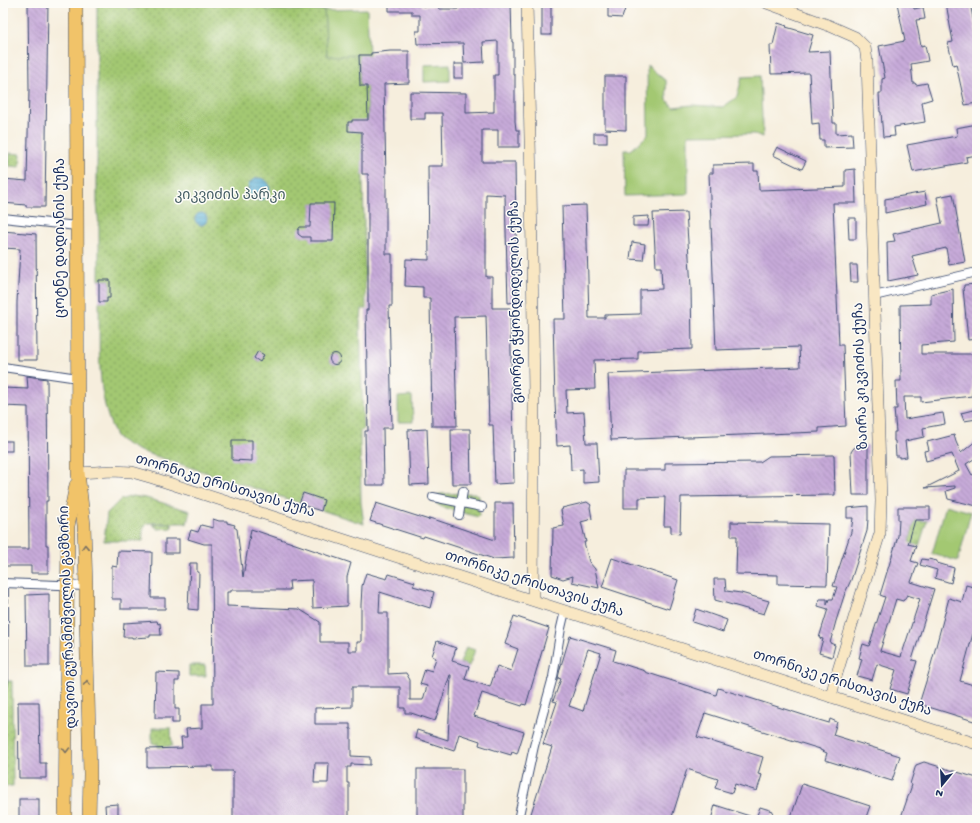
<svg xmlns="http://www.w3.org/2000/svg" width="980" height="823" font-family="'Gochi Hand','Noto Sans Georgian',sans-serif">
<defs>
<pattern id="cemetery-stones" width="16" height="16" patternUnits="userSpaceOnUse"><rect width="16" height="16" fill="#a3c872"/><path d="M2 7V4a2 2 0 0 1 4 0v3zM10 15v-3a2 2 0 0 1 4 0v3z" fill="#84a361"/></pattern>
<pattern id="park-dots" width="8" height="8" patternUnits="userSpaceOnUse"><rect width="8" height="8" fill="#a3c872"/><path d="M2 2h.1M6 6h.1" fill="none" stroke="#84a361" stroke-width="1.8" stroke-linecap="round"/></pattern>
<pattern id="water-rules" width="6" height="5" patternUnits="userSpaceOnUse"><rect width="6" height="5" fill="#58aed5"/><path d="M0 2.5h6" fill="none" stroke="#488eb0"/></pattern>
<pattern id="building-back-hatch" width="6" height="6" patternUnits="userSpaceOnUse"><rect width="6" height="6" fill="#c7aad9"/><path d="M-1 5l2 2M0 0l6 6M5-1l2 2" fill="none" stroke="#a18bb3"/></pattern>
</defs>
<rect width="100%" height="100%" fill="#fdfcf7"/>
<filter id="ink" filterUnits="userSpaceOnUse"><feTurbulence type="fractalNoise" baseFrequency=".025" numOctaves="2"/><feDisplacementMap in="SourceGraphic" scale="8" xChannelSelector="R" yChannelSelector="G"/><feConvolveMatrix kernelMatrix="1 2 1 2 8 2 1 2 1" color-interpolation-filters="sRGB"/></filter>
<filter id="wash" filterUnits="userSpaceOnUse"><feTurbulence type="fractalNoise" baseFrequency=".012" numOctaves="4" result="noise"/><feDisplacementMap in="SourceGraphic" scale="16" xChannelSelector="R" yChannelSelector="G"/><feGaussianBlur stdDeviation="0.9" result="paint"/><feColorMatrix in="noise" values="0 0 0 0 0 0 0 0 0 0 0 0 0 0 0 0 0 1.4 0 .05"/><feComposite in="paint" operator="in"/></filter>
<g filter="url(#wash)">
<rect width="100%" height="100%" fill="#f6eedd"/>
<!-- grass -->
<g fill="#a3c872" stroke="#5f7c68">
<polygon points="367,9 369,55 327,57 324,10"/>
<polygon points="450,64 450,81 424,82 424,65"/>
<polygon points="647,65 666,81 667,100 673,107 692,105 723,107 737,97 742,77 760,76 763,137 754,134 688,135 688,194 625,196 624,150 631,150 648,135"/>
<polygon points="412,396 413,422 398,422 398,397"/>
<polygon points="946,505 971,512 958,561 932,554"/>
<polygon points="466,647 475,650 469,666 460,663"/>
</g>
<!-- cemetery -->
<polygon fill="url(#cemetery-stones)" stroke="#5f7c68" points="152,524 172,524 172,528 158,529"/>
<!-- park -->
<g fill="url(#park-dots)" stroke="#5f7c68">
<path d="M97 3H118L131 9 147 5 150 3H267V10H324L327 56 359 55 360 85 367 86 368 133H362L366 309H362L361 319 360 320 363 430 360 431 361 502 364 524 137 450C131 446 119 441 116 436 114 433 113 428 111 425 96 387 100 342 99 302L107 298 110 297V280H99V228L97 203Z"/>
<polygon points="10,153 21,154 20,167 9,166"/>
<polygon points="476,493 479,496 479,516 478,517 442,507 437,504 436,499 437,495 440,494"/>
<polygon points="132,496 146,498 190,511 187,524 184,523 148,523 143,528 143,541 104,541 107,513 120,500"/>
<polygon points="915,521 927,521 919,546 909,542"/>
<polygon points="189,665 205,665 206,676 189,676"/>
<polygon points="4,681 12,681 13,786 3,786 3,682"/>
<polygon points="152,728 171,728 172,746 158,747 158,744 152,744"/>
</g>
<!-- water -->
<g fill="url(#water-rules)" stroke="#3a6e9a">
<circle cx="259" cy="189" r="11"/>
<circle cx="201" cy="219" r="6"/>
</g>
<g id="blocks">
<!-- building -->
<g fill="url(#building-back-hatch)" fill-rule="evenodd">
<polygon points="28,3 48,3 45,207 26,207 26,205 3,203 3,179 27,181 29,89"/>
<polygon points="389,3 422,3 422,6 438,6 439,9 458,9 458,3 511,3 512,42 513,42 513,75 515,75 515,121 516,130 519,130 519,147 498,147 498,130 482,130 482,162 515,162 517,302 508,303 505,195 486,194 486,277 492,277 492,308 510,308 514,483 495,484 493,425 489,425 486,316 454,317 457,426 432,426 430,298 423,298 423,287 405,286 406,259 429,260 428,166 443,166 442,113 425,113 425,119 410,119 410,92 466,93 466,113 494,112 494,75 498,75 498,41 483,42 484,62 464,63 463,43 417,44 416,31 420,31 420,15 412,15 412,11 389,11"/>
<rect x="542" y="3" width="9" height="32"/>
<polygon points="608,3 627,3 622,18 608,17"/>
<polygon points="897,3 913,3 914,9 923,7 925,19 916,20 921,46 925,45 928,61 911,64 913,83 915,83 916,85 927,83 932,99 922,102 925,122 894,127 895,136 883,137 881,112 880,112 879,93 882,93 882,79 885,78 879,46 905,41"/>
<polygon points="946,3 970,3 977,38 977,103 965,105 956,64 953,65 948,43 953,42"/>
<polygon points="778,23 787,26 786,27 813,35 808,52 830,51 833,123 836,123 836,134 852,133 853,147 824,148 824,140 820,140 819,123 812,124 809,73 771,74 770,45 773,45"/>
<polygon points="390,51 409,51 409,83 384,84 386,179 386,254 392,254 392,306 389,306 392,428 383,428 384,485 366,485 365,431 368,431 366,310 368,310 368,174 362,174 362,132 348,131 348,122 352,122 352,120 368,120 367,86 360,86 359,55 371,55 371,53"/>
<rect x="454" y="64" width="9" height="14"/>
<polygon points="605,76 626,76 626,130 605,129"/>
<polygon points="977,124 977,155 966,157 967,162 913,172 907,145 957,136 956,128"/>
<rect x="594" y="133" width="13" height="10"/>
<polygon points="777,147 806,161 802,169 773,155"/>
<polygon points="754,164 754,171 758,171 759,190 845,187 845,170 855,169 856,203 833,203 839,345 843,345 846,426 819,428 819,432 611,440 608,374 800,367 799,347 716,350 709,173 713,173 713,165"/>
<polygon points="925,192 927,204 885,213 885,199"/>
<polygon points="953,194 965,262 949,265 946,248 912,256 918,275 888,281 887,242 895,241 893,234 942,223 937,197"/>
<polygon points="311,203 334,203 333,241 310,241 310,237 302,237 298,234 298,230 300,227 310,227"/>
<polygon points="586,205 589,318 605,318 605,315 640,314 640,290 662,289 661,267 656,267 653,213 686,212 691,287 692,349 638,351 638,359 594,360 595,389 566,390 567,413 584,412 586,443 597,443 599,482 583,483 583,469 571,470 570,445 557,446 555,402 553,319 565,319 562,206"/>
<polygon points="649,216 648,226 633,226 633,217"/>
<polygon points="848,218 856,218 856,239 849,239"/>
<polygon points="3,231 36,234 37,360 17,360 17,302 20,249 3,248"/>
<polygon points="632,242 645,244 643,260 630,259"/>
<polygon points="850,265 857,265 858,282 851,282"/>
<polygon points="99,280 110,280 110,298 107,298 107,302 99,302"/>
<polygon points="977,284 977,339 968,340 963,288 964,287 964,285"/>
<polygon points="953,289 954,342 921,345 921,354 977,354 977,380 973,380 972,396 921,402 921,397 904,397 905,419 943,413 945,424 923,428 924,437 905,441 907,457 899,458 899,456 896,456 895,441 894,441 894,432 896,432 894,409 897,409 896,381 901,381 900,305 931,304 931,294"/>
<polygon points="258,351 264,355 260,362 254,358"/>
<circle cx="335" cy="359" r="5.5"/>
<polygon points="27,376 47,379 48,501 46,501 46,545 48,545 48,573 31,573 31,566 3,566 3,549 29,549 28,407 3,406 3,388 28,389"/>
<polygon points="977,409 977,419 964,421 961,413"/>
<polygon points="427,429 429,484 410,485 408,430"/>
<polygon points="451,429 470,429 471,484 452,484"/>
<polygon points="954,435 956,442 961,453 977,440 977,457 966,464 972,475 977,473 977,506 948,499 946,491 955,488 955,486 925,488 959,471 952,454 926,461 924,451 929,450 927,442"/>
<polygon points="232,440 252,440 252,461 232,460"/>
<rect x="3" y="441" width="9" height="10"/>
<polygon points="868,445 868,495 853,495 851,452 853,449 856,446"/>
<polygon points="834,455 835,495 681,497 680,534 671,533 671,526 664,526 665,497 639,498 639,508 624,508 624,470 665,470 665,463 760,462 769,456"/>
<polygon points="303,493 324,500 321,511 299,504"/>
<polygon points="587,502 591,505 590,507 592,519 581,522 586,542 584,542 589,562 595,569 599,588 572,582 573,576 563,579 552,575 553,528 564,526 561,510 563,509 562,508"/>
<polygon points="376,503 429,520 429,518 439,521 495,540 495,503 513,503 514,558 494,559 424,536 423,538 370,521"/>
<polygon points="868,506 868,519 867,531 851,580 845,593 836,621 830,643 835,645 832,657 819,653 823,639 819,638 828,609 818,606 819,599 827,599 827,605 829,599 833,599 837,587 833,586 851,532 853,518 847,518 847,508"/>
<path d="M898 507H930V520H915L908 544 916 546 911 561 918 563 911 582 934 589 912 660 917 661 907 694 890 689 896 670 877 664 872 680 857 676 862 659 859 658 863 644 869 646 885 597 880 595 898 536 899 520H898ZM907 595 920 599 901 657 880 651 896 599 903 601Z"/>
<path d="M213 519 219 521H227V523L235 525 234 527 237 529 243 577 251 529 351 563 347 577V606L313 608 312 580 289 581 290 590H231V592H227V606L299 609 320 622V642H348V651H357V642H361V605L362 586 366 573 387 579 389 574 415 582 413 586 434 592 430 608 380 592 379 613H388V674L406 673 410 680V700H423L427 686 420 684 425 669 432 671 436 658 432 656 437 641 456 648 452 661 469 666 465 679 490 687 497 666 511 671 518 649 505 644 514 616 549 628 526 705 523 704 522 706 482 693 474 716 524 732 517 754 512 752 511 755 501 752 479 745 480 741 459 734 454 751 415 738 417 730 448 740 451 675H450L435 721 411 713H405V708H400V687H352V707L315 708V724H350V729H351V756L370 757V765L351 764V767H347V783H349V820H233V771H213V766L147 767V749L182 748 181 737H187L186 729 202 728V704H213L212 544H204L188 539 191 530 198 532 201 525 213 528ZM315 763H329L328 783H314Z"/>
<polygon points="731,522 829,524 827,585 778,584 778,575 736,574 737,536 731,536"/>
<rect x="165" y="539" width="14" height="14"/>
<polygon points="118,551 152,552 151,598 165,598 165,609 121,609 121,599 112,599 112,566 117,567"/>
<polygon points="612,558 678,580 669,609 602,587"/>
<polygon points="922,559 928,560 928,559 937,561 937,563 954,568 951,583 935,578 937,570 920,565"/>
<polygon points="190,563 197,563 197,572 199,572 198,610 188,609"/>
<polygon points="714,579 725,579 726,591 741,593 769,601 764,614 715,600"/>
<polygon points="966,585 977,588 977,619 960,681 977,686 977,722 919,704 929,672 949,598 962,602"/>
<polygon points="49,594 49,666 27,666 26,595"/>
<polygon points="696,609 727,620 723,632 692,622"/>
<polygon points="157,621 158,624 160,623 161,635 150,635 150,637 132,638 132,637 123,637 124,623"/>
<path d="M570 636 616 650 613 661 645 671V672L716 695 718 688 819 720 829 723 830 719 837 722 833 735 900 756 892 781 825 760 827 753 820 750V749L705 713 697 737 763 757 758 774 762 775 757 791 735 784 732 793 715 788 718 779 687 769 671 820H529L552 747 543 744 557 702 553 701 561 679 558 678 560 669ZM588 649 601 653 583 711 569 706Z"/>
<polygon points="156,672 179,673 179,681 175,681 175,709 179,709 179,723 172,723 172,718 155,718"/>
<polygon points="18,702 39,702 40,763 46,763 46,778 19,778"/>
<polygon points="924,762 977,778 977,820 900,820 912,785 910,784 916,765"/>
<rect x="417" y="769" width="46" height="51"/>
<polygon points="802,784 870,806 865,820 790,820"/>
<rect x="19" y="799" width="20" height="21"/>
<polygon points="118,804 118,820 106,820 105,805"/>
<polygon points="715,805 756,818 760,807 773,811 771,820 711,820"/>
</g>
</g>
</g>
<g filter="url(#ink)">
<use href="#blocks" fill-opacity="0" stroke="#3c4c71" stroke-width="1"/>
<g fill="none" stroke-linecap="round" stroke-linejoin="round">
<!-- street casing -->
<g stroke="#3c4c71" stroke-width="10">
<g id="street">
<polyline points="3,218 77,226"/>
<polyline points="874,296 977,272"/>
<polyline points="3,367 78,378"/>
<polyline points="433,497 482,507"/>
<polyline points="459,515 463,491"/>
<polyline points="3,583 86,586"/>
<polyline points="3,688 4,681 4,583"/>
<polyline points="518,820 534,746 553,677 561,628 565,611"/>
</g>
</g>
<!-- secondary casing -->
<g stroke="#3c4c71" stroke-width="12">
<g id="secondary">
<polyline points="527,3 531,184 534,396 533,600"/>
<path d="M767 3 830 26 855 37 865 47 867 61C873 208 875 354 881 501L880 533 835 680 831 697"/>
<polyline points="78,473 112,471 132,472 153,478 977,744"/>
</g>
</g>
<!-- primary casing -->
<g stroke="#3c4c71" stroke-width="14">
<g id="primary">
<polyline points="76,3 77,197 78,473 84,525 86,586 86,617 90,774 89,820"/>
<polyline points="65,820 68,526 76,485"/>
</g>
</g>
<!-- street -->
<use href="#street" stroke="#fff" stroke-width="8"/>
<!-- secondary -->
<use href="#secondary" stroke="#f9e7c3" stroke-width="11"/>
<!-- primary -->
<use href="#primary" stroke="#f1c369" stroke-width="13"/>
</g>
<!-- one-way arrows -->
<defs><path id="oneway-chevron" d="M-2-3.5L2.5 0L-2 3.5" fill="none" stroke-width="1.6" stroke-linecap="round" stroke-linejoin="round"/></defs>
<g stroke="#7b7263">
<use href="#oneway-chevron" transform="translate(85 547) rotate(-92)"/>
<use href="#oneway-chevron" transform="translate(87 683) rotate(-91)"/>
<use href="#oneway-chevron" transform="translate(66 750) rotate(90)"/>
</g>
</g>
<g text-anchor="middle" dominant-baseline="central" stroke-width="3" stroke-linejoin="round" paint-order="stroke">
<!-- park labels -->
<g font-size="14" fill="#445d64" stroke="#fdfcf7">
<text x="230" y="196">კიკვიძის პარკი</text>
</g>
<!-- street labels -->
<g font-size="14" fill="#1b2f5e" stroke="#fdfcf7">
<text transform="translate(61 238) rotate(-90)">ცოტნე დადიანის ქუჩა</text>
<text transform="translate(517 302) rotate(-91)">გიორგი ჭყონდიდელის ქუჩა</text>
<text transform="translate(862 376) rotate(-92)">ზაირა კიკვიძის ქუჩა</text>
<text transform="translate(225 487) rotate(17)">თორნიკე ერისთავის ქუჩა</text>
<text transform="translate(534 585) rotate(18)">თორნიკე ერისთავის ქუჩა</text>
<text transform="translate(69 617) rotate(-92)">დავით გურამიშვილის გამზირი</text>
<text transform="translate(842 684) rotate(18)">თორნიკე ერისთავის ქუჩა</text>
</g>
</g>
<!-- margin -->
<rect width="980" height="823" fill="none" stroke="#fdfcf7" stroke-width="16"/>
<!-- north arrow -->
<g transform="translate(942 785) rotate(198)" stroke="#fdfcf7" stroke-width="3" paint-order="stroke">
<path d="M0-3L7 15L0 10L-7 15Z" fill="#1b2f5e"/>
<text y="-6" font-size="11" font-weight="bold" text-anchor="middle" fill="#1b2f5e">N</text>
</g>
</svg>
